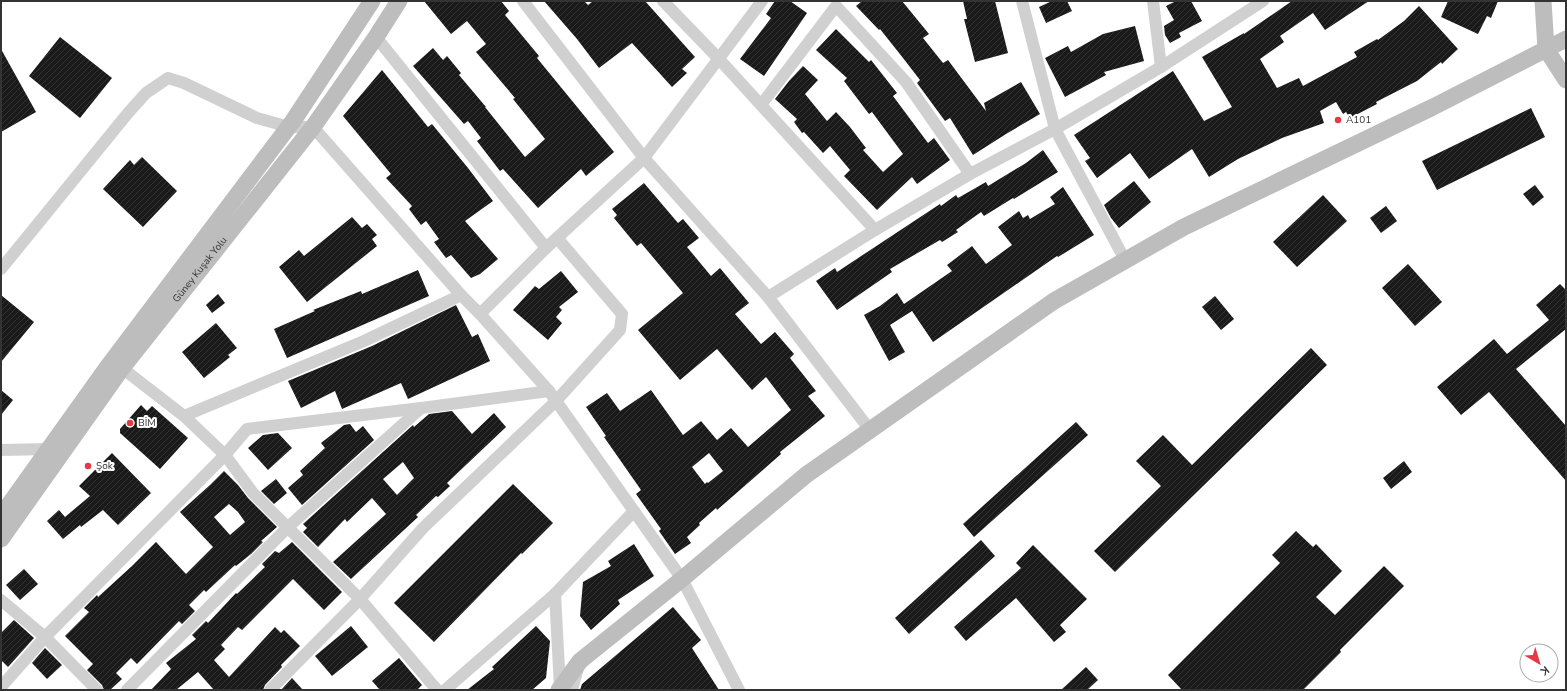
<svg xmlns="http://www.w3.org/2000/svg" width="1567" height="691" font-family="'Nunito Sans',sans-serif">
<defs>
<pattern id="building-hatch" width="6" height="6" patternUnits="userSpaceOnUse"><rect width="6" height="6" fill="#1a1a1a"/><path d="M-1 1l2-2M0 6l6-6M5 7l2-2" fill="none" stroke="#333"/></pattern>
</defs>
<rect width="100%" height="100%" fill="#fff"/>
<!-- building -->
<g fill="url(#building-hatch)" fill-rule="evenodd">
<polygon points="424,1 501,1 509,11 505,15 539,56 537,58 614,152 586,176 581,169 538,208 503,169 500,171 477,141 481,138 468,121 464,124 413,66 433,48 443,60 447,56 461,73 459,75 486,107 485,107 525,157 545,139 513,99 515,98 476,52 486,44 467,21 451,34"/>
<polygon points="544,1 584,1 588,5 593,1 645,1 695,57 682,69 687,73 672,87 632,43 599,68 577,39"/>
<polygon points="775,1 790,1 807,13 764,76 740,59 771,18 766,14"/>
<polygon points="862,1 902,1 929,34 923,38 943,63 948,60 986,111 984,103 1021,82 1040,114 1006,134 973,155 950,118 945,121 917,83 920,80 903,58 880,29 879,30 856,6"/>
<polygon points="963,1 995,1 1008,53 975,62 964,19 967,19"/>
<polygon points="1052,1 1067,1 1072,11 1046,23 1039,7"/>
<polygon points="1176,1 1191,1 1202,21 1179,33 1181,37 1170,43 1165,35 1164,26 1174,20 1166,6"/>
<polygon points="1292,1 1369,1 1325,30 1313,13 1280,36 1284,42 1260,59 1277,88 1299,78 1303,86 1357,57 1354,52 1377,39 1378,40 1404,21 1419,6 1458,49 1442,64 1441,62 1417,81 1376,102 1377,104 1350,118 1346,112 1343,114 1336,102 1320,111 1324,123 1282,138 1238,159 1209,177 1192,149 1149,179 1130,153 1097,178 1085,161 1090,158 1074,135 1173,71 1204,121 1232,107 1202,57 1244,33 1244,34"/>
<polygon points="1448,1 1498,1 1491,18 1487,16 1478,34 1441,17"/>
<polygon points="1135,26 1144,61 1104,72 1106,75 1065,97 1045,58 1068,46 1071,52 1103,34"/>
<polygon points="836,29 869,62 871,60 897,93 893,96 928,143 934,138 950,160 917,184 912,177 877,210 844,176 850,170 830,146 823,153 804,132 802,133 794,122 797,119 775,99 789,81 803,66 818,80 805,94 827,121 836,112 850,127 866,148 863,150 883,172 903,154 872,112 869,114 844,81 847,78 816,50"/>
<polygon points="60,37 112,78 80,118 29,76"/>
<polygon points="1,49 36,112 1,132"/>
<polygon points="382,70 428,127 432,124 468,168 493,201 465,221 498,259 480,274 471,278 451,255 446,258 434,242 439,239 426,221 421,225 409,209 412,206 386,178 391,174 343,116"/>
<polygon points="1531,108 1545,137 1437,190 1422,161"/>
<polygon points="1043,150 1058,172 1014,199 1013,198 984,216 981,212 956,230 958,232 942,242 940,240 890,269 892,272 837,310 816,281 835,268 837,272 940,204 941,206 956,195 958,198 986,182 988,186 1026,163"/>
<polygon points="142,157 177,191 143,227 103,189 130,160 134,165"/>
<polygon points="1134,181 1151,202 1119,228 1111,218 1104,205"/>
<path d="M644 183 678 223 683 219 699 238 687 247 711 276 720 268 749 303 735 314 761 344 775 332 794 354 790 358 816 391 808 396 825 416 780 452 781 454 717 510 716 508 708 515 699 523 700 525 687 537 691 543 675 554 659 531 661 529 636 494 641 490 604 437 606 436 586 407 607 393 620 411 651 390 683 435 701 421 717 440 731 428 748 447 791 410 766 377 752 390 717 349 680 380 638 330 683 293 641 243 637 246 614 218 617 215 612 209ZM709 453 723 471 708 483 707 482 705 484 692 467Z"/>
<polygon points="1535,185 1544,197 1533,206 1523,194"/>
<polygon points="1063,187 1094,235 1058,257 1057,256 933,342 912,311 890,325 905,352 889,361 864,315 880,306 897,293 904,304 952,271 947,265 972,246 986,264 1012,245 998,227 1019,211 1023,218 1028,215 1030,219 1055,204 1050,197"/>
<polygon points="1323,195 1347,221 1297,267 1273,242"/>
<polygon points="1386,206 1397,221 1381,233 1370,218"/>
<polygon points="352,217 362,228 367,224 377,235 372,239 377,246 307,302 279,267 299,250 304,256"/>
<polygon points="1408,264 1442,302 1415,326 1382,288"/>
<polygon points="418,270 429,296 287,358 274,329 315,311 313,310 361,291 362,294"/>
<polygon points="561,271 578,292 559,307 562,310 556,317 562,323 548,340 513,310 535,286 539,289"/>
<polygon points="1560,284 1566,290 1566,329 1516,369 1566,426 1566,481 1489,392 1461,415 1437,387 1494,339 1507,354 1549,320 1536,305"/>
<polygon points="218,294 225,303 212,313 206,305"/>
<polygon points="1,295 34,322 1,362"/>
<polygon points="1215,296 1234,319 1221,330 1202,307"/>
<polygon points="456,305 472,337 478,334 490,361 408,399 401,383 342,409 335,391 301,408 288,381 372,346"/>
<polygon points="216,323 237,348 228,355 230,357 204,378 182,352"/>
<polygon points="1311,348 1327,365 1115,572 1094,551 1161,486 1136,461 1163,435 1192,465"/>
<polygon points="1,390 13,400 1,415"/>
<polygon points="141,405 147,411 152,406 188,438 160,469 120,433 120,429"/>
<path d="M452 411 472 434 494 413 506 427 447 483 450 486 438 497 436 496 416 515 418 517 351 579 333 562 386 514 372 498 347 522 345 519 318 547 303 532 307 528 303 524 413 425 414 427 429 414ZM403 462 414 478 397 495 383 479Z"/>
<polygon points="1076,422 1088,435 974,537 963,524"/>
<polygon points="350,424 356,432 363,426 374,440 302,505 288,488 303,475 300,471 325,448 321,443 344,425"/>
<polygon points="278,433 292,448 268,470 248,448 263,435"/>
<polygon points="112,453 151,493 118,525 103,510 81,527 80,525 63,539 47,521 59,510 65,517 90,496 79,486"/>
<polygon points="1404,461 1412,472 1391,489 1383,478"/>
<path d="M224 471 238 485 248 498 277 527 261 541 263 542 251 554 236 566 235 565 206 592 204 590 189 605 195 611 182 624 179 621 137 664 131 658 116 673 122 679 110 690H104L102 685 87 670 93 664 65 636 89 612 84 608 97 595 98 597 132 566 156 542 186 574 213 547 180 512 210 485ZM229 504 238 512 245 522 230 535 214 517Z"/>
<polygon points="276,479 287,493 274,504 261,491"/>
<polygon points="513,484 553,523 522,554 521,553 434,642 394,603"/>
<polygon points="1296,531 1313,547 1316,544 1342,571 1316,597 1335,615 1384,566 1404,586 1340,650 1341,652 1303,690 1182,690 1168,675 1280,563 1272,555"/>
<polygon points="981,540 995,556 909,634 895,618"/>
<polygon points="292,542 342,592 324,610 293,579 242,630 238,627 221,645 225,649 214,660 229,677 275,627 281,633 284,630 300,646 281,665 282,667 265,685 263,690 214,690 198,672 176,690 151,690 171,669 166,663 196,639 192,635 206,621 208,623 236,593 237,594 265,567 262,564 275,551 279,553"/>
<polygon points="634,544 654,576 618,600 620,604 591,630 580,616 583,582 611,566 608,561"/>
<polygon points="1033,545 1087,599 1060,625 1066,632 1054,642 1016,598 966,641 954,627 1021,568 1016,563"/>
<polygon points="24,569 38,584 20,600 6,585"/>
<polygon points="673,607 701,640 692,648 719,690 580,690 582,684"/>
<polygon points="14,620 34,638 8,667 1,660 1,633"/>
<polygon points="351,626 368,647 332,676 315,656"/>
<polygon points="536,626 550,641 546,678 532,690 467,690 494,669 492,667"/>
<polygon points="45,648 62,665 47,679 32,663"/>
<polygon points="399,658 422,685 417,690 380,690 372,681"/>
<polygon points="1086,667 1098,680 1087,690 1061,690"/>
<polygon points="292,678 303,690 281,690"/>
</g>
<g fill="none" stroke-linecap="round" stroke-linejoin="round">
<!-- street -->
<g stroke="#d0d0d0" stroke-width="12">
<polyline points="523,1 644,158 768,297 875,230 970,174 1055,129 1161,67 1263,1"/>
<polyline points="663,1 719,59 875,230"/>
<polyline points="1022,1 1055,129 1125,260"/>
<polyline points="1153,1 1161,67"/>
<polyline points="376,37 546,248"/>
<polyline points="761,105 836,6 906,82 970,174"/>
<polyline points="1,269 128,113 146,93 168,78 184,83 257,118 289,127 313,127 461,295 480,314 546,248 644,158 762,1"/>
<polyline points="768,297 870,430"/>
<polyline points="480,314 549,391 682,579 739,690"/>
<polyline points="122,368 184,416 225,455 253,493 360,599 437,690"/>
<polyline points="184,416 364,341 461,295"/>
<polyline points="1,450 49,449 54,451"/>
<polyline points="1,600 45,637 97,690"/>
<polyline points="1,687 45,637 225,455 247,429 421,408 549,391"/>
<polyline points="560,688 555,594 634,511"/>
<polyline points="127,690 287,528 421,408"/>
<polyline points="270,690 360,599 423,528 556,401 620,330 622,314 558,239"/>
<polyline points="445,690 555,594"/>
<polyline points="572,690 578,668"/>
</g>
<!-- secondary -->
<g stroke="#bdbdbd" stroke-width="17">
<polyline points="1543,1 1546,49 1566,80"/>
<polyline points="1,516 109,365 293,121 372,1"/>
<path id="s1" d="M1 539 122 368 313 127 376 37 399 1"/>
<polyline points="559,690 580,661 682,579 806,475 1054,301 1184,227 1433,107 1566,39"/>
</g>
</g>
<!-- markers -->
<g fill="#e63946" stroke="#fff" stroke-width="1.5">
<circle cx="1338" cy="120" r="4"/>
<circle cx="130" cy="423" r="4"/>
<circle cx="88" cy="466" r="4"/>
</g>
<g text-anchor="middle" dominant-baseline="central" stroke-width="4" stroke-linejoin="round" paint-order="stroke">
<!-- poi labels -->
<g font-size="10" fill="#333" stroke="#fff" text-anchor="start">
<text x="1346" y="120">A101</text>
<text x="138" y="423">BİM</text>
<text x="96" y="466">Şok</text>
</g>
<!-- street labels -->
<g font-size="10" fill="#333" stroke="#fff">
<text stroke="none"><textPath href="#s1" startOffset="335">Güney Kuşak Yolu</textPath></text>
</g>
</g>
<!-- border -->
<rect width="1567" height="691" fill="none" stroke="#333333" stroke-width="4"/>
<!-- north arrow -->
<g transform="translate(1539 663) rotate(142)"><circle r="19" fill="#ffffff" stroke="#adadad"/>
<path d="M0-3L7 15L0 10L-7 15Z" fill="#e63946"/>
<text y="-6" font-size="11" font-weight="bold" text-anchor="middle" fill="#333333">K</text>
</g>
</svg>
